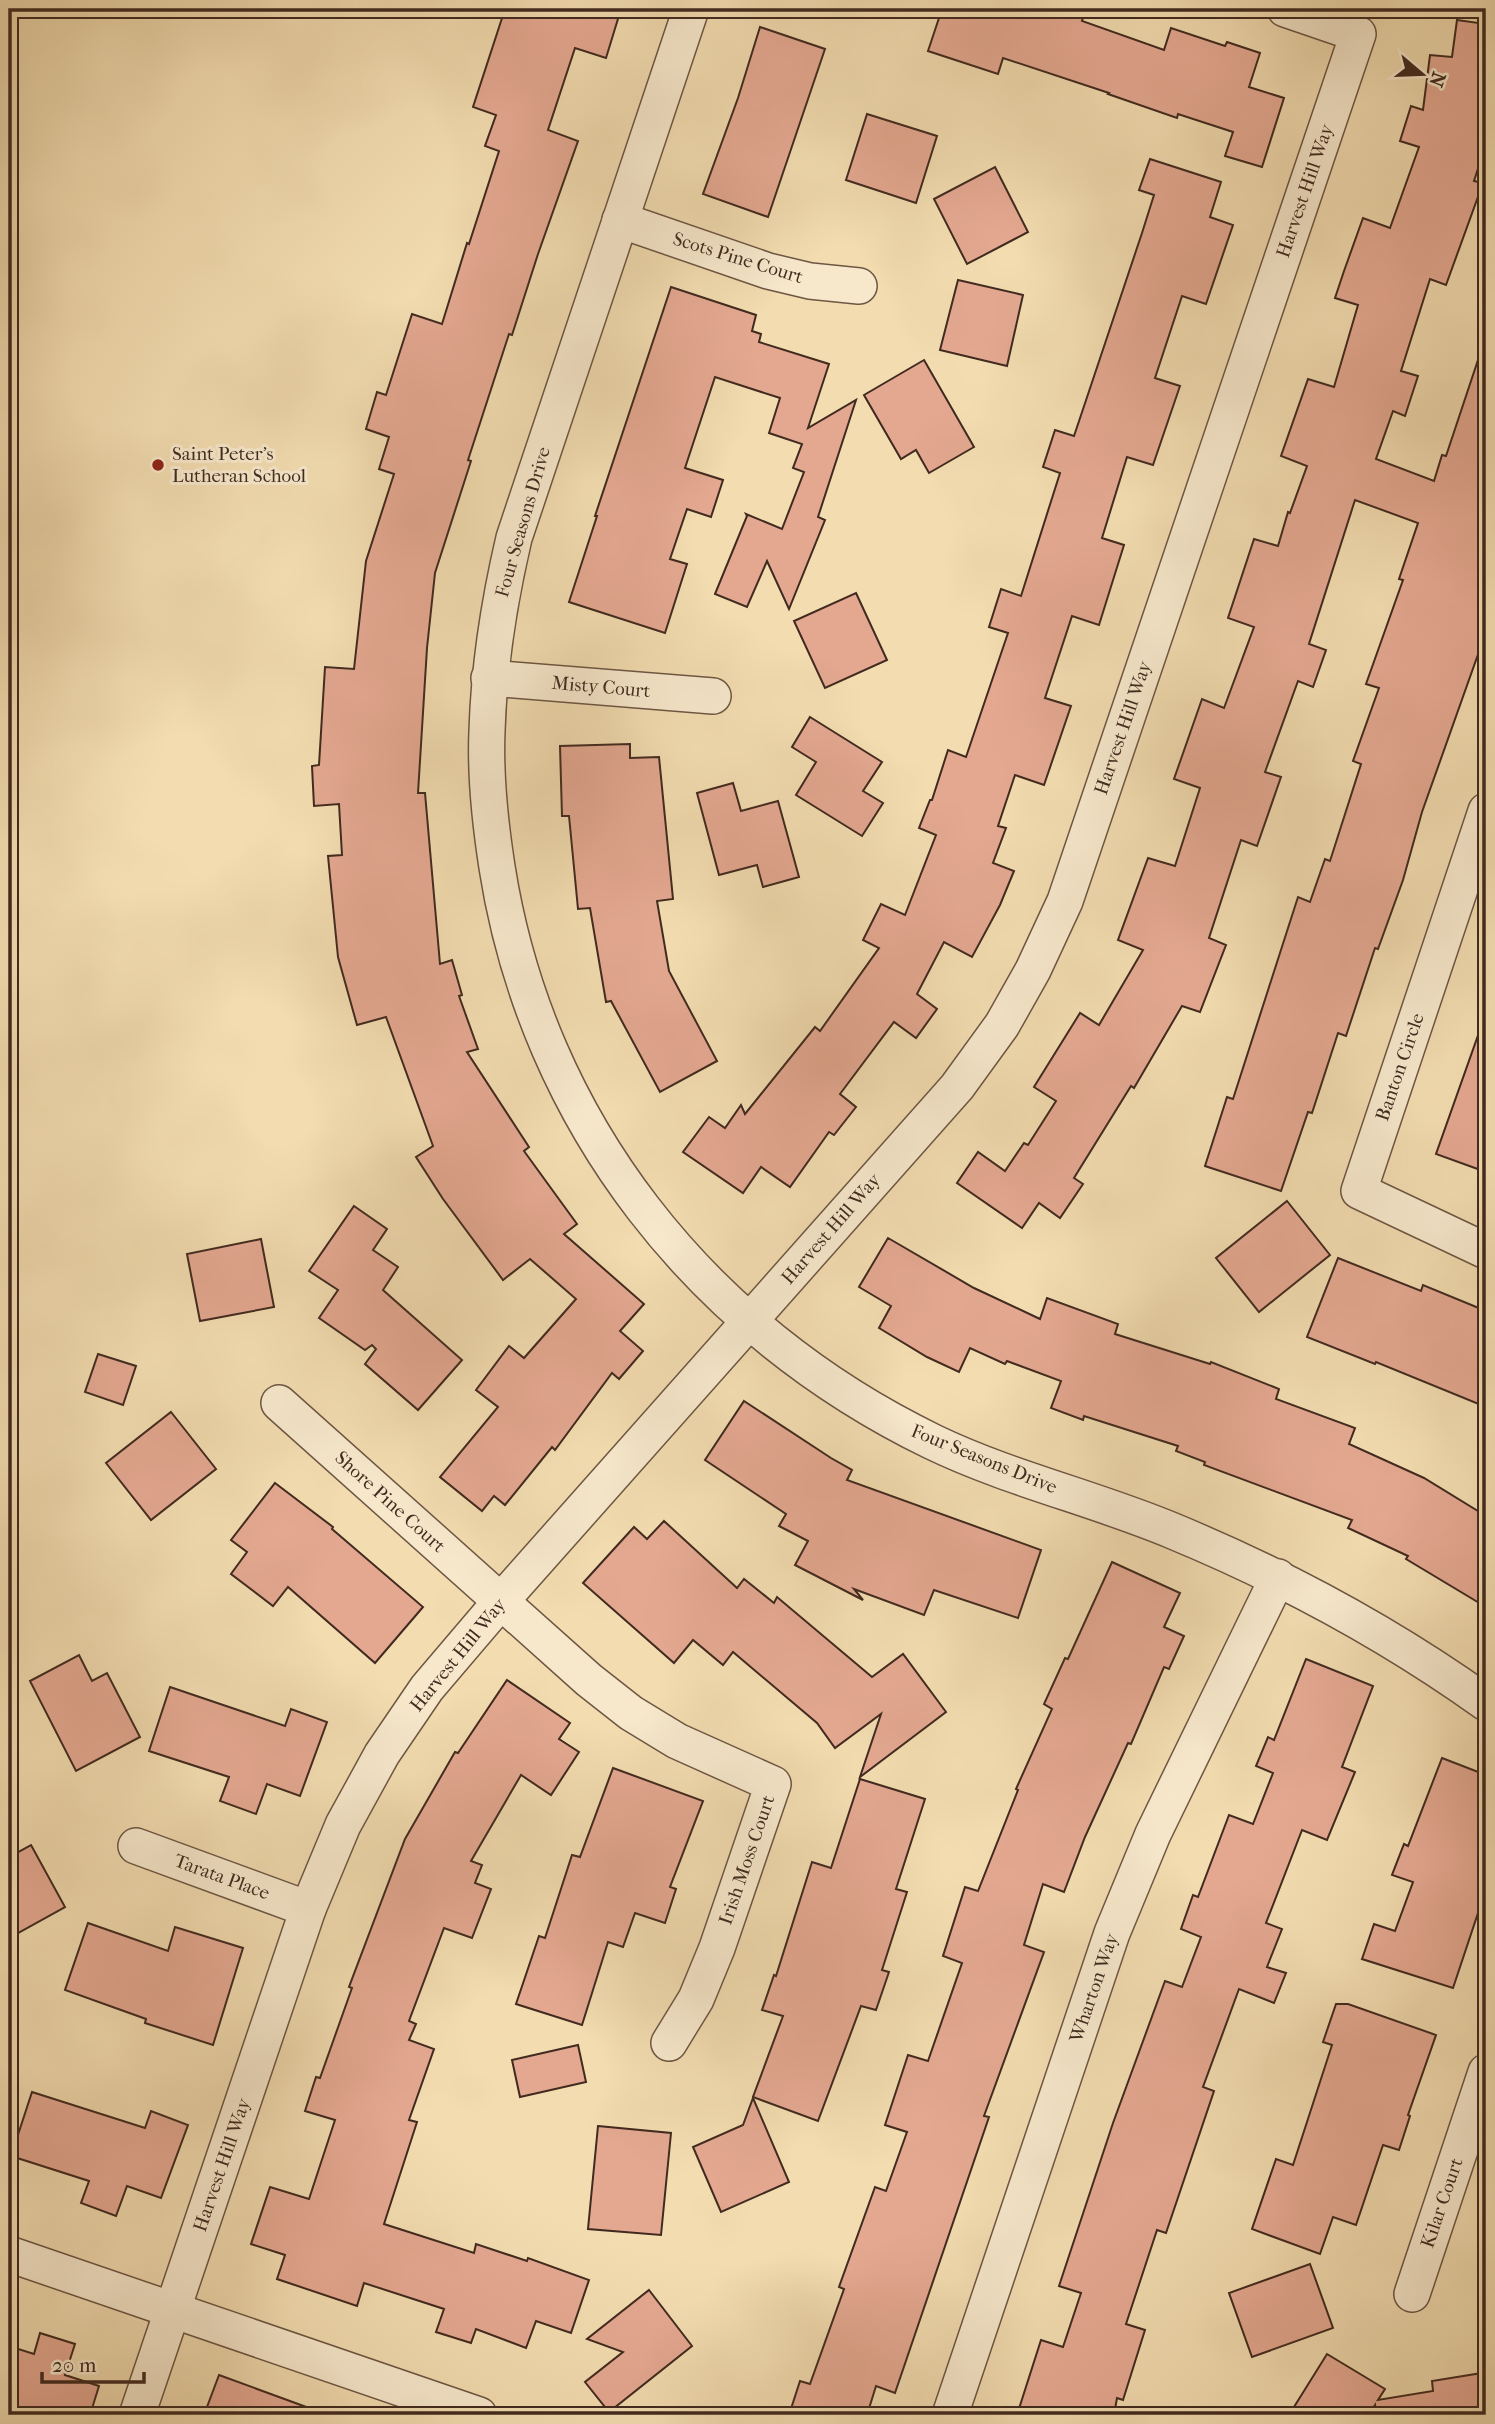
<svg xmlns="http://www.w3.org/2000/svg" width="1495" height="2424" font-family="'IM FELL French Canon',serif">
<rect width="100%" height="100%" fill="#f2dcb0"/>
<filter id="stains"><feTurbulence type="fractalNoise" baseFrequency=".00286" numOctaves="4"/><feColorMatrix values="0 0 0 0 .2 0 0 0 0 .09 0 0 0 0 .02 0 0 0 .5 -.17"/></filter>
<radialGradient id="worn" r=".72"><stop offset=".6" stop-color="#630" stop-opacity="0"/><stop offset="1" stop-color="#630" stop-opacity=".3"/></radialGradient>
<!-- building -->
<g fill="#e4a891" stroke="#412a1f" stroke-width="2">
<polygon points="505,9 621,9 606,58 575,48 548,130 578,141 538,254 512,335 509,334 468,460 471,461 435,573 427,648 418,793 425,793 440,964 452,960 462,995 459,996 478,1049 467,1052 529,1147 524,1151 577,1224 564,1234 644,1304 620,1331 643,1351 619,1379 612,1373 555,1450 552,1447 505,1505 494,1496 482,1511 440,1477 498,1407 476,1390 509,1346 524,1358 576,1299 530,1259 503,1280 443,1199 416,1157 433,1146 386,1017 357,1025 338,957 328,856 342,855 339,804 314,806 312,766 319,765 325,667 354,669 366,561 394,474 379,469 389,437 366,429 377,392 386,395 412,314 442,324 467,243 469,244 499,151 485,146 496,115 473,107"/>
<polygon points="942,9 1086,9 1082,21 1164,50 1171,28 1225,46 1227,42 1260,53 1249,87 1284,98 1262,167 1225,156 1233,132 1178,114 1177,118 1108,94 1109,93 1003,58 998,74 928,51"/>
<polygon points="1457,20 1486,24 1486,144 1474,181 1483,183 1446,285 1430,279 1401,371 1418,376 1405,416 1393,411 1376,459 1434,481 1442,455 1446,456 1481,351 1486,352 1486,623 1479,645 1481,646 1422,812 1403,880 1378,949 1375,948 1346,1036 1338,1033 1312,1113 1308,1112 1281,1191 1205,1166 1227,1097 1233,1099 1298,897 1310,902 1325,859 1330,861 1361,764 1353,761 1379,688 1366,684 1403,580 1399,579 1418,523 1355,500 1309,644 1326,650 1313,687 1298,681 1265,772 1281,777 1257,846 1241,840 1209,938 1226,945 1200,1012 1182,1006 1134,1088 1131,1086 1074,1178 1083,1184 1060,1218 1039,1203 1022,1228 957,1183 978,1152 1005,1171 1024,1143 1028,1145 1056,1101 1034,1087 1080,1013 1099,1025 1143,950 1118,940 1148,858 1175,866 1200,788 1174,779 1202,699 1224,708 1254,627 1228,618 1254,539 1278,546 1288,512 1290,513 1307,466 1281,456 1308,379 1334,387 1358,305 1335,298 1344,271 1363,218 1390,228 1419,147 1400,141 1411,106 1423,110 1430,55 1452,57"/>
<polygon points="760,27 825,49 768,217 703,194 738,98"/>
<polygon points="867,114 937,136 916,203 846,180"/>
<polygon points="1150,159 1221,182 1210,217 1233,225 1206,304 1182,296 1155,378 1180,386 1153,465 1127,457 1102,538 1124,545 1099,625 1072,616 1045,698 1071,706 1044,785 1015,775 998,826 1006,828 993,863 1014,871 1000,905 972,957 944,942 917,994 937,1009 916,1038 894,1022 840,1094 856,1107 834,1135 829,1132 790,1187 761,1167 743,1193 683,1152 709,1117 725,1128 741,1105 745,1114 815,1027 820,1031 879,948 863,940 881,904 905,915 936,835 919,828 930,800 932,800 948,750 966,757 1008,633 989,627 1001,589 1021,596 1060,473 1043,467 1055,430 1074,436 1142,233 1154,195 1139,190"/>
<polygon points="995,167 1028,232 967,264 934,199"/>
<polygon points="958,280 1023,295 1007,366 940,350"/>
<polygon points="671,287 756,315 752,331 761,334 759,342 829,364 808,428 856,400 818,517 825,520 789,609 767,561 747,607 715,594 747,516 746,514 782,529 804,472 793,468 802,444 769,433 780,398 715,377 685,468 723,480 711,517 687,509 670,559 687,564 665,633 569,602 597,516 595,516"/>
<polygon points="924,360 974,447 929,473 916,450 901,459 864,395"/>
<polygon points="856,593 887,660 825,688 794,621"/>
<polygon points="810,717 882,762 863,791 883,803 862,836 796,795 816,762 792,747"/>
<polygon points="630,744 630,758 659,757 673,899 657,901 669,971 717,1061 660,1092 611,1001 606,1002 590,908 578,909 569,816 562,816 560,746"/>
<polygon points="733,783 741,811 778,801 799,877 763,887 757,865 719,875 697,793"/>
<polygon points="1481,1027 1486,1028 1486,1172 1436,1154"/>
<polygon points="1287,1201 1330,1255 1259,1312 1216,1258"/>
<polygon points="354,1206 387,1229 373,1250 398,1267 383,1290 462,1360 418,1410 365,1364 376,1349 372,1345 365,1350 319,1318 338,1290 309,1271"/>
<polygon points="888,1238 974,1288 1040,1319 1047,1298 1118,1324 1115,1334 1210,1364 1211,1362 1279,1389 1276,1399 1355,1428 1349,1444 1424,1478 1486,1516 1486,1607 1406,1559 1408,1556 1348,1528 1352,1520 1204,1465 1205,1462 1176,1451 1178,1446 1084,1416 1083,1420 1051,1408 1061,1381 1007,1361 1005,1364 970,1348 959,1372 927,1357 879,1328 891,1306 859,1287"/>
<polygon points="261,1239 274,1307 200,1321 187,1254"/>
<polygon points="1338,1258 1421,1291 1423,1285 1486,1311 1486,1407 1376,1362 1375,1364 1307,1337"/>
<polygon points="98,1354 136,1366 123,1405 85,1392"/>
<polygon points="744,1401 831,1458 852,1470 847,1480 1041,1550 1018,1618 934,1590 924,1615 854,1589 863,1600 795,1565 808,1541 779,1526 786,1514 705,1460"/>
<polygon points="171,1412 216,1469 151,1520 106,1463"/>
<polygon points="275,1483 333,1527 332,1529 423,1607 375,1663 288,1587 273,1606 231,1574 247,1552 231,1540"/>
<polygon points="664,1521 737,1588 744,1579 774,1603 777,1597 872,1677 903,1654 946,1712 860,1777 881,1714 835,1748 817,1723 733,1652 723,1665 693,1640 674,1663 583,1583 634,1527 647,1539"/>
<polygon points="1112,1562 1180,1593 1164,1627 1184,1636 1169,1669 1164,1667 1131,1744 1128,1743 1085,1837 1064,1892 1043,1884 1024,1945 1044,1952 984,2116 989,2117 895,2393 876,2386 867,2415 789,2415 800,2381 810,2384 844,2289 839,2287 875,2187 886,2191 907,2132 885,2125 908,2055 928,2061 962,1963 943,1956 965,1887 978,1891 1018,1790 1016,1789 1052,1709 1044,1704 1065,1658 1068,1659"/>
<polygon points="79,1655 92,1681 107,1673 140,1737 76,1771 30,1681"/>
<polygon points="1306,1659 1373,1686 1342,1767 1355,1772 1327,1840 1302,1830 1266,1923 1282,1929 1267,1967 1286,1973 1274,2003 1239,1989 1203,2087 1214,2091 1166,2233 1157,2230 1126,2324 1145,2330 1123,2400 1117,2398 1114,2415 1017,2415 1041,2340 1063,2347 1081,2293 1059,2286 1113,2123 1165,1981 1182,1987 1201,1937 1181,1929 1193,1895 1198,1897 1229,1815 1253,1824 1273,1773 1256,1766 1268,1737 1274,1740"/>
<polygon points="507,1680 570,1723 559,1739 579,1752 551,1795 521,1775 471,1861 482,1865 475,1883 491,1889 472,1938 444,1928 409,2021 416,2024 409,2040 434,2049 409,2120 417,2122 384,2224 474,2253 476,2244 527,2261 528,2258 589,2280 571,2333 536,2321 526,2348 476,2329 471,2343 436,2332 444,2309 364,2283 357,2306 277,2279 285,2255 251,2244 270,2187 309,2199 335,2120 305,2111 316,2077 320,2078 352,1988 349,1987 405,1839 455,1752 458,1753"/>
<polygon points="170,1687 285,1726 291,1709 327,1722 300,1796 267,1784 256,1814 220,1801 229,1777 149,1751"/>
<polygon points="1442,1758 1486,1775 1486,1889 1453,1988 1362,1959 1374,1924 1395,1931 1413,1882 1392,1875 1404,1844 1408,1846"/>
<polygon points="613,1768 703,1801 670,1887 676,1889 665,1923 635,1913 623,1947 608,1942 582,2025 516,2004 539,1936 545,1938 572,1855 580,1857"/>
<polygon points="860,1779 925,1799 896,1889 907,1892 882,1970 889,1972 876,2010 861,2006 818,2121 753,2097 783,2016 762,2010 774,1975 776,1976 812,1862 831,1868"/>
<polygon points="31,1845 65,1907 9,1938 9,1857"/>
<polygon points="88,1923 168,1951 175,1927 243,1948 213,2045 145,2023 146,2019 65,1990"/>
<polygon points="1336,2004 1348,2004 1436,2035 1408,2115 1410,2116 1399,2150 1383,2145 1356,2225 1333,2217 1320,2254 1252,2229 1276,2159 1293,2165 1332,2045 1323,2042"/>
<polygon points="578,2045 586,2082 520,2097 512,2060"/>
<polygon points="32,2092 145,2128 151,2111 188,2125 161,2198 127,2186 116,2216 81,2203 89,2181 11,2156"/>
<polygon points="753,2098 789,2182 721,2212 693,2147 743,2125"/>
<polygon points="598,2126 671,2133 661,2235 588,2229"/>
<polygon points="1310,2264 1333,2328 1252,2357 1229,2293"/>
<polygon points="649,2290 692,2346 609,2412 585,2382 623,2352 587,2339"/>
<polygon points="40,2333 75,2344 65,2375 99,2386 90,2415 9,2415 9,2346 34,2354"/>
<polygon points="1327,2354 1385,2389 1378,2400 1433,2391 1432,2381 1482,2373 1486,2415 1376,2415 1375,2405 1369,2415 1289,2415"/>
<polygon points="219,2375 320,2412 320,2415 204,2415"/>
</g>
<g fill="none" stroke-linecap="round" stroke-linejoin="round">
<!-- minor casing -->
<g stroke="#6d5643" stroke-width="38">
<g id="minor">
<path d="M691 9 514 538C499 602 489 665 487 731 485 777 490 822 497 867 537 1123 702 1330 933 1442 1010 1479 1094 1498 1173 1531 1284 1577 1388 1633 1486 1703"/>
<polyline points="620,220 768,271 810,281 859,286"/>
<polyline points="489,678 713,696"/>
<polyline points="1486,811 1359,1191 1486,1251"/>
<polyline points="279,1403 589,1680 631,1713 677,1741 773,1784 717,1948 696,1999 669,2043"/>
<polyline points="136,1846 308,1909"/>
<polyline points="9,2254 479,2415"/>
<polyline points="1412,2294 1486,2072"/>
<polyline points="137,2415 308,1909 343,1825 382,1754 427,1688 501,1601 957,1087 1002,1025 1033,970 1065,901 1358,34 1285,9"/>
<polyline points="950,2415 1112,1933 1153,1834 1278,1577"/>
</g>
</g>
<!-- minor -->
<use href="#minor" stroke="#f7e8cc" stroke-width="35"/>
</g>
<!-- markers -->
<circle fill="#8f2418" stroke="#f7e8cc" stroke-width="2.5" cx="158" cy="465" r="7"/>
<g text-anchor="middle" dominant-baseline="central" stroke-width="6" stroke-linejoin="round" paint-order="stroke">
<!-- street labels -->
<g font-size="19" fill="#412a1f" stroke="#f7e8cc">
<text transform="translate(1305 191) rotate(-71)">Harvest Hill Way</text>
<text transform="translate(738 258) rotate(17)">Scots Pine Court</text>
<text transform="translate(523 522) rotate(-74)">Four Seasons Drive</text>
<text transform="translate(601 687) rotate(5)">Misty Court</text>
<text transform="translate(1123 728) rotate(-71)">Harvest Hill Way</text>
<text transform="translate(1400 1067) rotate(-71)">Banton Circle</text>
<text transform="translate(831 1229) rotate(-49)">Harvest Hill Way</text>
<text transform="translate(984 1459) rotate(22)">Four Seasons Drive</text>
<text transform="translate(390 1502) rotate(42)">Shore Pine Court</text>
<text transform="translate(458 1655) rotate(-51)">Harvest Hill Way</text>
<text transform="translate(747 1860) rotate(-71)">Irish Moss Court</text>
<text transform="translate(222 1877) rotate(20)">Tarata Place</text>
<text transform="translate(1094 1988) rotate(-71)">Wharton Way</text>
<text transform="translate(222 2165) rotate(-71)">Harvest Hill Way</text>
<text transform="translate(1442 2203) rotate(-71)">Kilar Court</text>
</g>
<!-- poi labels -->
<g font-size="19" fill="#412a1f" stroke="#f7e8cc" text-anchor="start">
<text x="172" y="454">Saint Peter's<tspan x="172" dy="22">Lutheran School</tspan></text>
</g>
</g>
<!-- margin -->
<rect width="1495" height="2424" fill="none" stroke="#f2dcb0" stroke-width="35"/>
<rect x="10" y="10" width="1474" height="2403" fill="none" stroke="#412a1f" stroke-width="3.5"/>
<rect x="18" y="18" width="1460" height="2389" fill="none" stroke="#412a1f" stroke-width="2"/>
<!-- north arrow -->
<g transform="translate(1422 74) rotate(109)" stroke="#f7e8cc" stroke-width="5" paint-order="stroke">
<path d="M0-5L12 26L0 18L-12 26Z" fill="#412a1f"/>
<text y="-10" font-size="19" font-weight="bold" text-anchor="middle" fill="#412a1f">N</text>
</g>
<!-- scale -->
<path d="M42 2372v10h102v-10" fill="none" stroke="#412a1f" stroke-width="3.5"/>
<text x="52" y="2372" font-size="21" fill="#412a1f" stroke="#f7e8cc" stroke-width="5" paint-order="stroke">20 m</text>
<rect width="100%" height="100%" filter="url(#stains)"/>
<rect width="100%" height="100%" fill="url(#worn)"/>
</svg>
